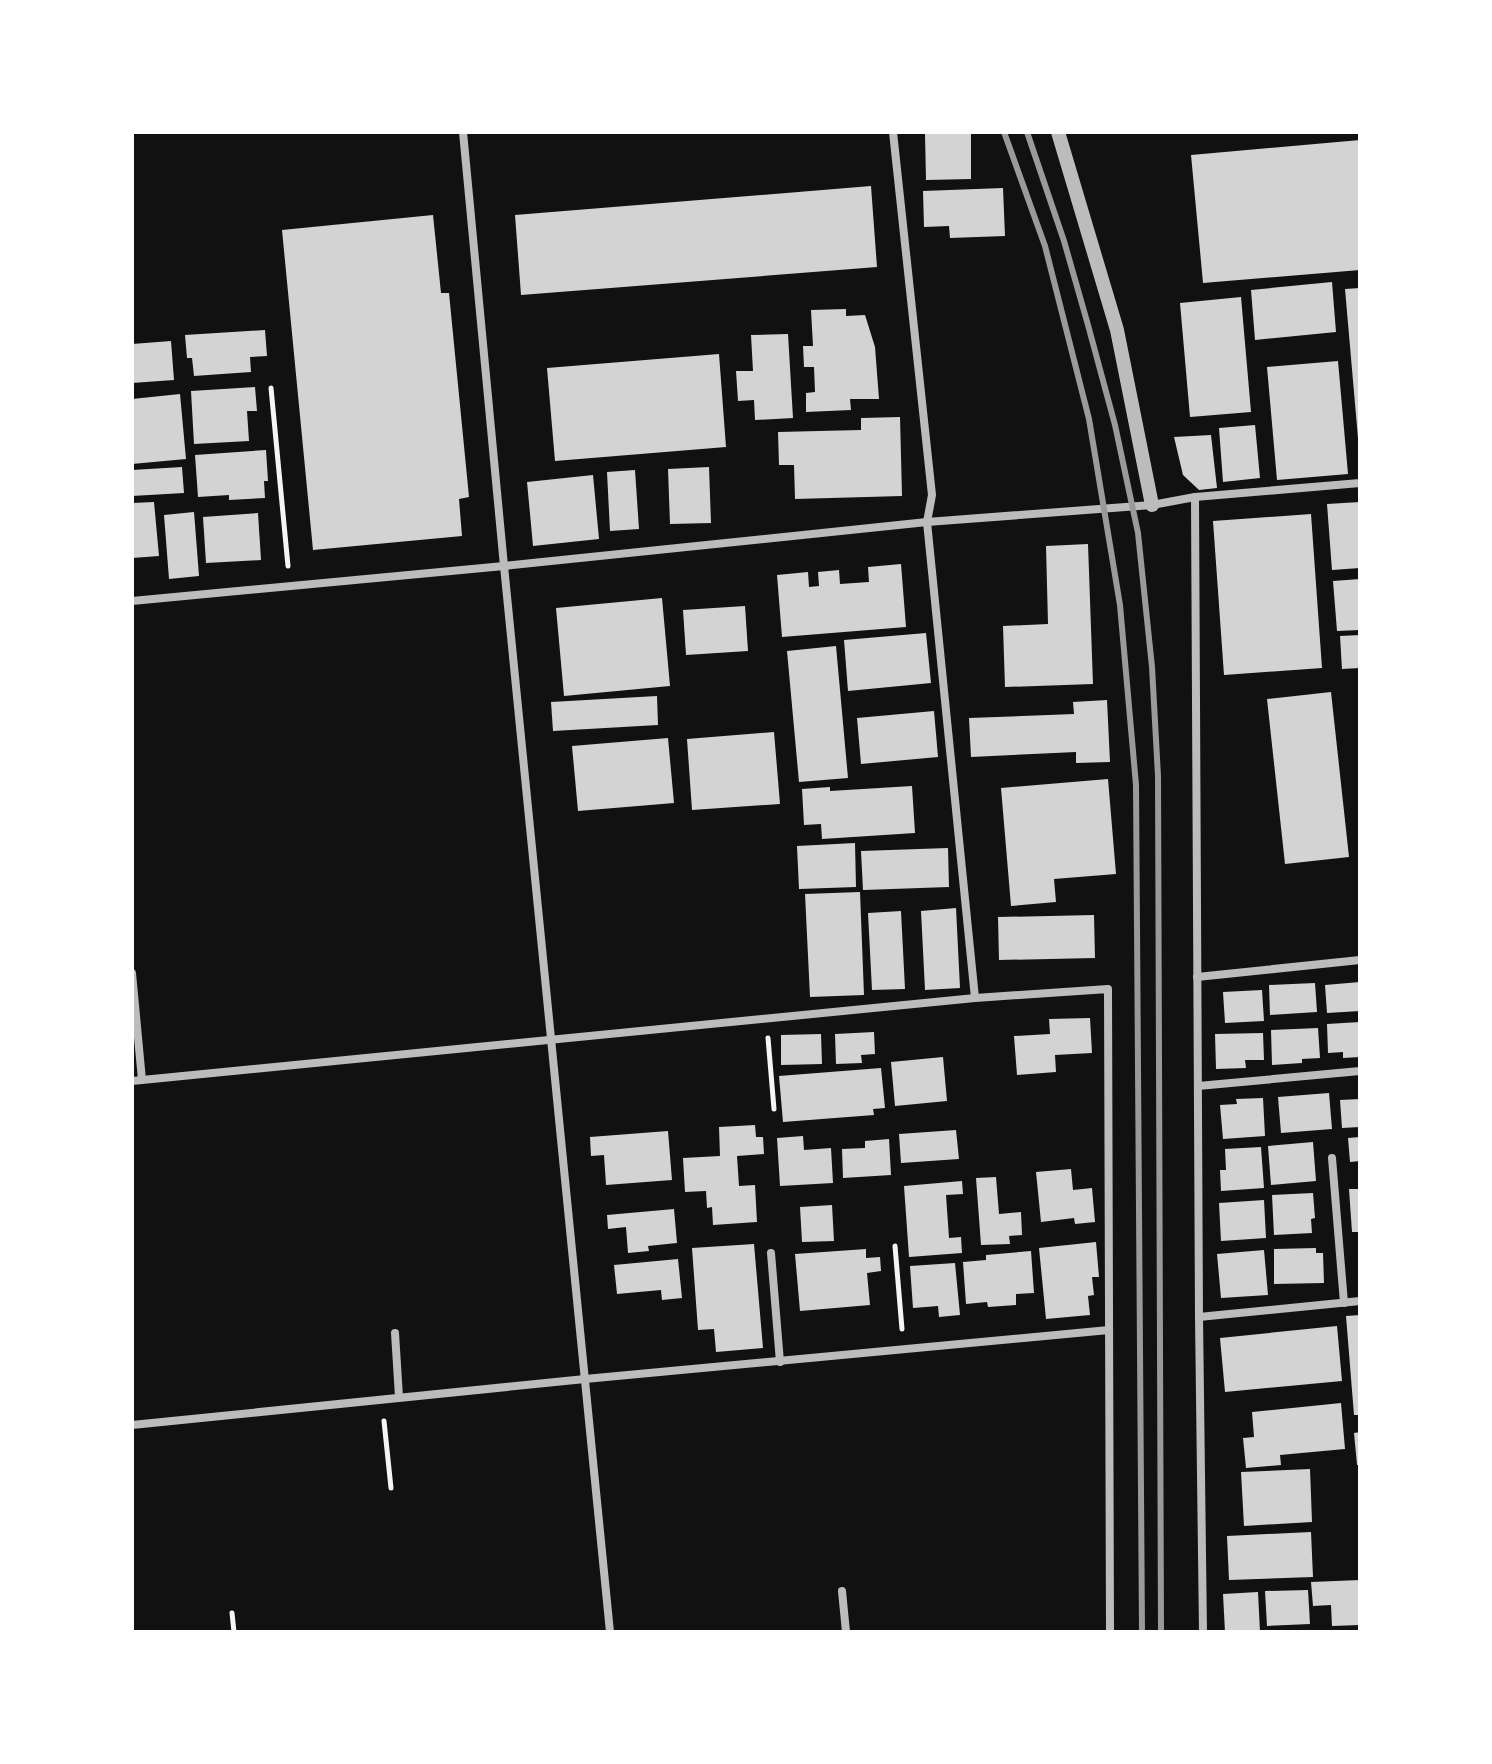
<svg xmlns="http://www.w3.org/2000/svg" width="1492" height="1764" font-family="'Varela Round',sans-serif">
<rect width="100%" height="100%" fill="#111"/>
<!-- building -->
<g fill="#d3d3d3">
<polygon points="971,133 971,179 926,180 925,134"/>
<polygon points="1360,140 1360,270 1203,283 1191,155"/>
<polygon points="871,186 877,267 521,295 515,215"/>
<polygon points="1003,188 1005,236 950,238 949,226 924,227 923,191"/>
<polygon points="433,215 441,293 449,293 469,497 459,499 462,536 313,550 282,230"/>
<polygon points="1332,282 1336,332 1255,340 1251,290"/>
<polygon points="1360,288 1360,438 1358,438 1345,289"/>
<polygon points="1241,297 1251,412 1190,417 1180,303"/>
<polygon points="846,309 846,316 865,315 875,347 879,399 850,399 851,410 806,412 806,393 815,392 814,367 804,367 803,346 813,346 811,310"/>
<polygon points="265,330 267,356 250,357 251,372 194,376 192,358 187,358 185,335"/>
<polygon points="788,334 793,418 755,420 754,400 738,401 736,371 753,371 751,335"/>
<polygon points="171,341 174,380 132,383 132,344"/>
<polygon points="719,354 726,447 555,461 547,368"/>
<polygon points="1338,361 1348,474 1277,480 1267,367"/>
<polygon points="255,387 257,411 247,411 249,441 194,444 191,391"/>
<polygon points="180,394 186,459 132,464 132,399"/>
<polygon points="900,417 902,496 795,499 794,465 779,465 778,432 861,430 861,418"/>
<polygon points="1255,425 1260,478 1223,482 1219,428"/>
<polygon points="1211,435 1217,488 1199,490 1183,475 1174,437"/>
<polygon points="266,450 268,481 264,481 265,498 229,500 229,495 198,497 195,455"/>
<polygon points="182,467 184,493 132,496 132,470"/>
<polygon points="709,467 711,523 670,524 668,469"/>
<polygon points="635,470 639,529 610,531 607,472"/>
<polygon points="593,475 599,539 533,546 527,482"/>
<polygon points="154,502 159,556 132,558 132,503"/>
<polygon points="1360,502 1360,568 1332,570 1327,504"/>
<polygon points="194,512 199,576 169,579 164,515"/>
<polygon points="258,513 261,560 206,563 203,517"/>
<polygon points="1311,514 1322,668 1224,675 1213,521"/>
<polygon points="1088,544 1093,684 1005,687 1003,626 1048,624 1046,546"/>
<polygon points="901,564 906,627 782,637 777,575 808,572 809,587 819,586 818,572 839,570 840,584 869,582 868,567"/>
<polygon points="1360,579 1360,630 1337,631 1333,581"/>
<polygon points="662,598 670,686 564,696 556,608"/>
<polygon points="745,606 748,651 686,655 683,610"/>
<polygon points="926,633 931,683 848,691 844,640"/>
<polygon points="1360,635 1360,668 1342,669 1340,636"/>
<polygon points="836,646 848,778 799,782 787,651"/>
<polygon points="1331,692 1349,857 1285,864 1267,699"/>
<polygon points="657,696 658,725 553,731 551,702"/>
<polygon points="1107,700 1110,762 1076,763 1076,752 971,757 969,718 1074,714 1073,702"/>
<polygon points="934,711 938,757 861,764 857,718"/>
<polygon points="774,732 780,804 692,810 687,739"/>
<polygon points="668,738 674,803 578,811 572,746"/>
<polygon points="1108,779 1116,874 1054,879 1056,902 1011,906 1001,788"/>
<polygon points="912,786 915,833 822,839 821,824 804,825 802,789 830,787 830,791"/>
<polygon points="855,843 856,887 799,889 797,846"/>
<polygon points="948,848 949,887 863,890 861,851"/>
<polygon points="860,892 864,995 810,997 805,894"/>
<polygon points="956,908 960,988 925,990 921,911"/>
<polygon points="901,911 905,989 872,990 868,913"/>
<polygon points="1094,915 1095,958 999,960 998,917"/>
<polygon points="1360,982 1360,1011 1327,1013 1325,985"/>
<polygon points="1315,983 1317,1012 1270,1015 1269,985"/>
<polygon points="1262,990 1264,1021 1225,1023 1223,992"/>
<polygon points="1090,1018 1092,1053 1055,1055 1056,1072 1017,1075 1014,1036 1050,1034 1049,1019"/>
<polygon points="1360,1022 1360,1057 1343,1058 1343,1052 1328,1053 1327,1024"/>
<polygon points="1318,1028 1320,1058 1302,1059 1302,1063 1272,1065 1271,1030"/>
<polygon points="874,1032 875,1054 861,1055 862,1063 836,1064 835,1034"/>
<polygon points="1263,1033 1264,1060 1245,1060 1246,1068 1216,1069 1215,1034"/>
<polygon points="821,1034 822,1064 781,1065 781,1035"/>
<polygon points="943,1057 947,1101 895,1106 891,1062"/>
<polygon points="881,1068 885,1108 873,1109 874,1115 783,1122 779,1076"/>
<polygon points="1329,1093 1332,1129 1281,1133 1278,1097"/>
<polygon points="1263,1098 1265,1136 1223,1139 1220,1105 1237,1104 1236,1099"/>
<polygon points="1360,1099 1360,1127 1342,1128 1340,1100"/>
<polygon points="755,1125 756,1137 763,1137 764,1154 737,1156 739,1186 755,1185 757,1222 713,1225 712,1207 707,1208 706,1191 685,1192 683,1158 720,1156 719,1127"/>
<polygon points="956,1130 959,1159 901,1163 899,1134"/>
<polygon points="668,1131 672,1180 606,1185 604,1155 591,1156 590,1137"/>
<polygon points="803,1136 804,1150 831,1148 833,1183 780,1186 777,1138"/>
<polygon points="1360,1137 1360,1161 1350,1162 1348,1138"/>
<polygon points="889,1139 891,1175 843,1178 842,1149 865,1148 865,1141"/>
<polygon points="1313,1142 1316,1181 1271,1185 1268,1146"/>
<polygon points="1261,1147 1264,1188 1221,1191 1220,1170 1226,1170 1225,1149"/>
<polygon points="1071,1169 1073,1190 1092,1188 1095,1222 1075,1224 1074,1218 1041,1222 1036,1172"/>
<polygon points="996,1177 999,1214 1021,1212 1022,1235 1009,1236 1010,1244 981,1245 976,1178"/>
<polygon points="962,1181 963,1194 946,1195 949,1238 961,1237 962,1253 909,1257 904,1186"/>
<polygon points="1349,1189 1360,1189 1360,1232 1352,1232"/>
<polygon points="1313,1193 1315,1218 1311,1219 1312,1233 1274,1235 1272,1195"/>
<polygon points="1264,1200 1266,1238 1221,1241 1219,1203"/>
<polygon points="832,1205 834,1241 802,1242 800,1207"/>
<polygon points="674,1209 677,1243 648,1246 649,1251 628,1253 626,1227 608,1229 607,1215"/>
<polygon points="1096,1242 1099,1277 1092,1277 1094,1295 1088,1296 1090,1315 1046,1319 1039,1248"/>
<polygon points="754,1244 763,1348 716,1352 714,1329 698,1330 692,1248"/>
<polygon points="1316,1248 1316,1253 1323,1253 1324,1283 1274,1284 1274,1249"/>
<polygon points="866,1249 866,1258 880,1257 881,1271 867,1273 870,1305 800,1311 795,1254"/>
<polygon points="1264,1250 1268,1295 1221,1298 1217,1254"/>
<polygon points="1031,1251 1034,1293 1016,1294 1016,1305 988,1307 987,1302 966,1304 963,1262 986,1260 986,1255"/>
<polygon points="678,1259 682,1298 662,1300 661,1290 617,1294 614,1265"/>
<polygon points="955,1263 960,1315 939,1317 938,1306 913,1308 910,1266"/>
<polygon points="1360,1315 1360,1415 1354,1415 1346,1316"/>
<polygon points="1337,1326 1342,1381 1225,1392 1220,1338"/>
<polygon points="1341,1403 1345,1449 1280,1455 1281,1465 1246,1468 1243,1438 1254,1437 1252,1412"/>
<polygon points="1360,1432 1360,1465 1357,1465 1354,1433"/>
<polygon points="1310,1469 1312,1522 1244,1526 1241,1472"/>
<polygon points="1311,1532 1313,1577 1229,1580 1227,1536"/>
<polygon points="1360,1580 1360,1625 1332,1626 1331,1605 1313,1606 1311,1582"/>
<polygon points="1308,1590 1310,1624 1267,1626 1265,1591"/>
<polygon points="1258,1592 1260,1632 1225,1632 1223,1594"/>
</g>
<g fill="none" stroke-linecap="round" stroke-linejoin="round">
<!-- path -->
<g stroke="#f5f5f5" stroke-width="5">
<polyline points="271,388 288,566"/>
<polyline points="768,1038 774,1109"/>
<polyline points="895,1246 902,1329"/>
<polyline points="384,1421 391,1488"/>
<polyline points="232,1613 234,1632"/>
</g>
<!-- minor -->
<g stroke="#bcbcbc" stroke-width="8">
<polyline points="463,132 504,566 610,1632"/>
<polyline points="893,132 932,495 927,522 975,998"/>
<polyline points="1195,497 1199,1317 1203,1632"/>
<polyline points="132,601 504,566 927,522 1152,505 1195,497 1360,483"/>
<polyline points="132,973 142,1080"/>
<polyline points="1197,977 1360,960"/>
<polyline points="132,1081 975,998 1108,989 1110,1632"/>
<polyline points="1198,1086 1360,1071"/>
<polyline points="1332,1158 1344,1303"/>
<polyline points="771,1253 780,1362"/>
<polyline points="1199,1317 1360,1301"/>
<polyline points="395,1333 399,1397"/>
<polyline points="132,1425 585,1379 1109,1330"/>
<polyline points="842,1591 846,1632"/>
</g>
<!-- tertiary -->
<polyline stroke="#bcbcbc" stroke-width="14" points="1058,132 1117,330 1152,505"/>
<!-- rail -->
<g stroke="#9a9a9a" stroke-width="6">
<polyline points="1004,132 1045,246 1089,419 1120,605 1136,785 1142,1632"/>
<polyline points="1027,132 1064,241 1088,325 1115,425 1138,533 1152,667 1158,776 1161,1632"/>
</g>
</g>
<!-- border -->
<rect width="1492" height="1764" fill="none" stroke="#ffffff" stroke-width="268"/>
</svg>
